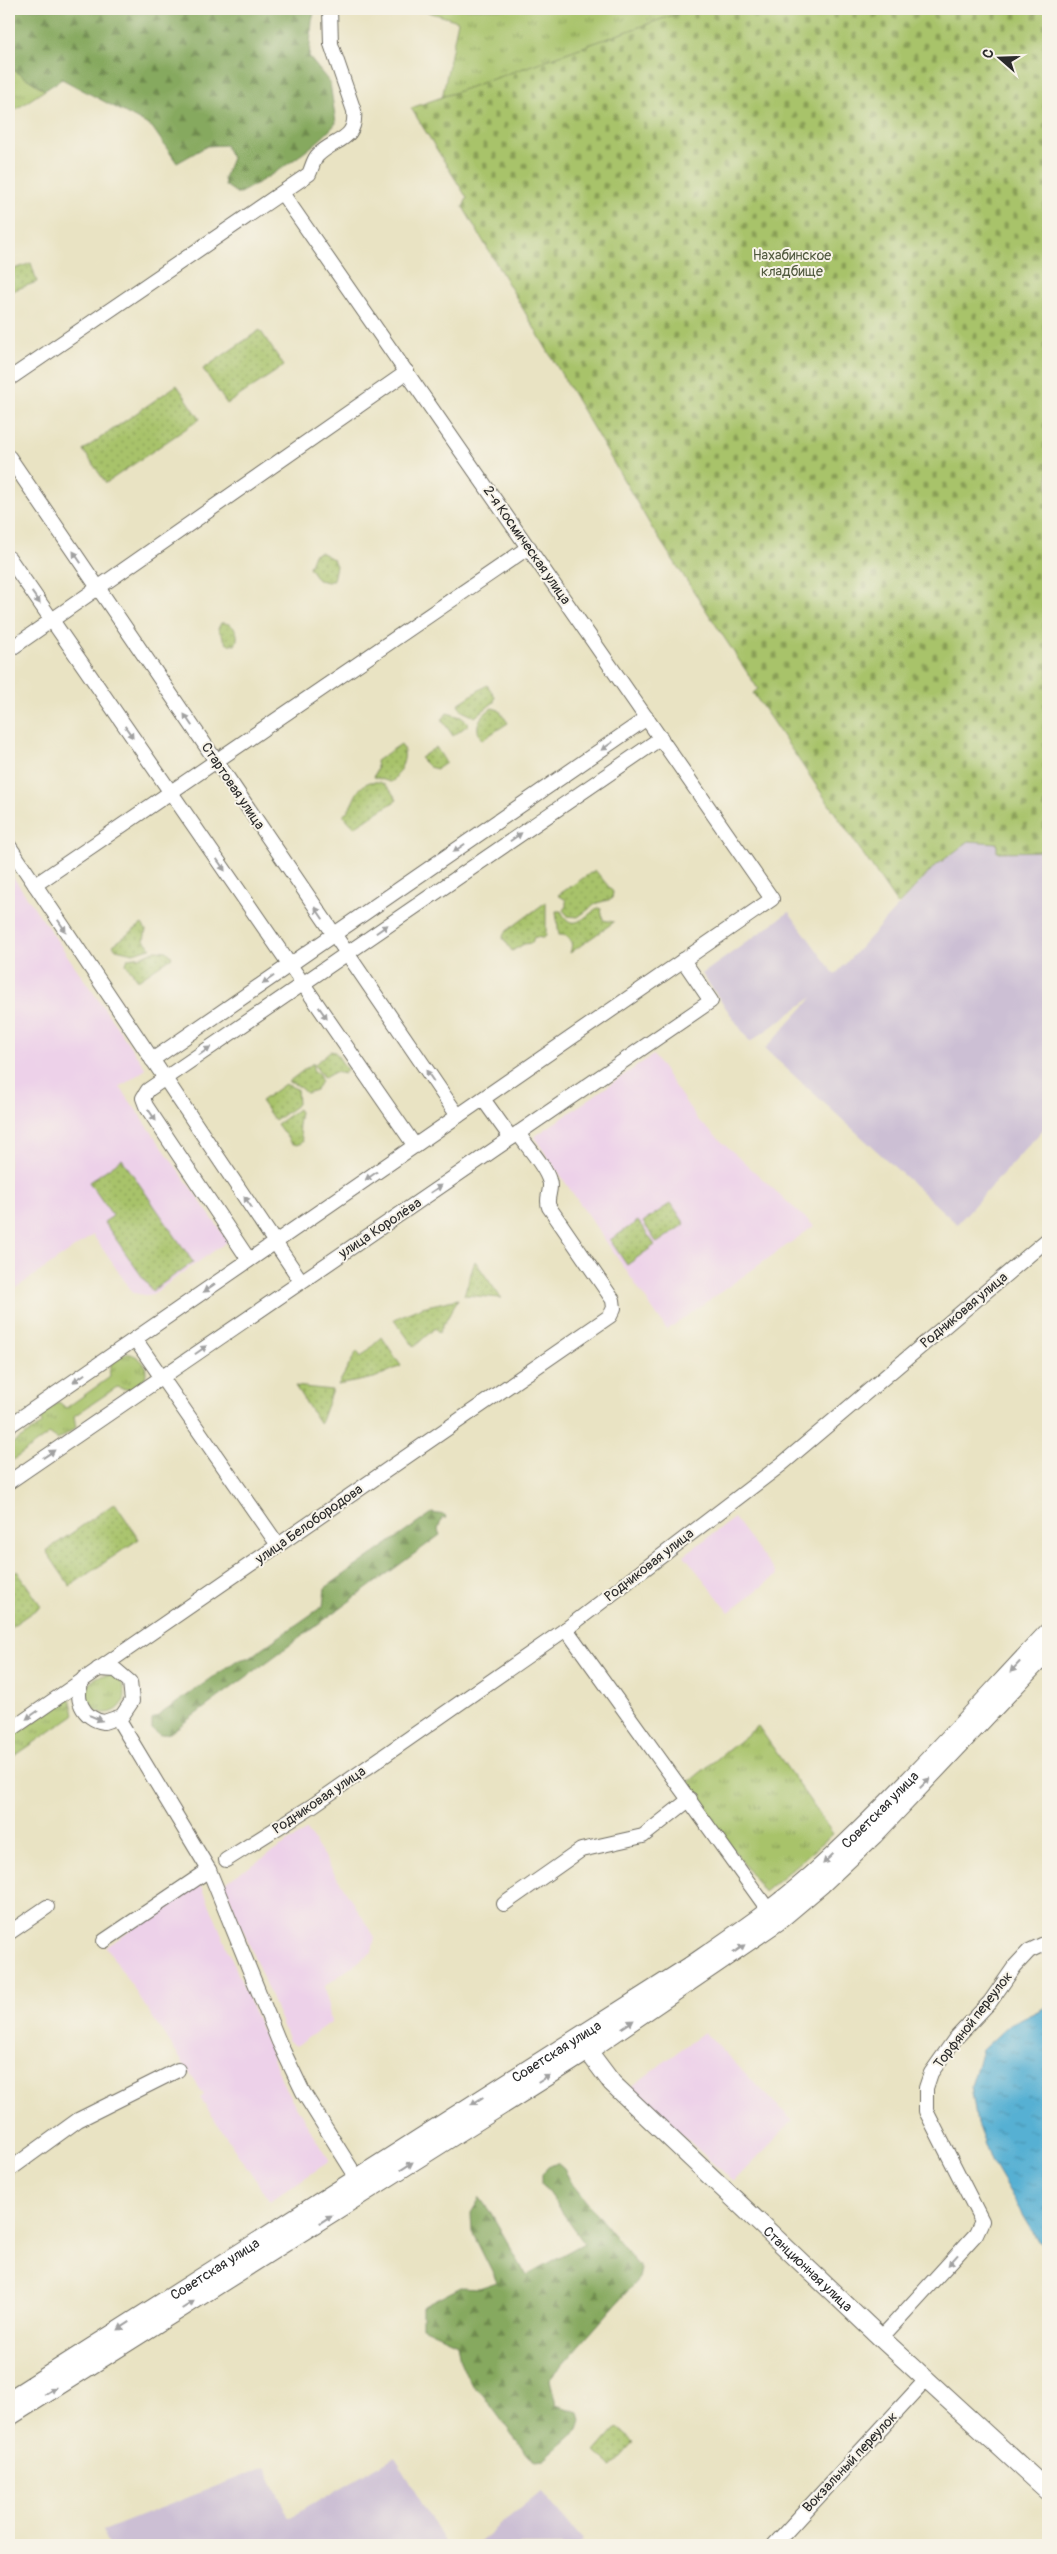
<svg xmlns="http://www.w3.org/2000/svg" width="1057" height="2554" font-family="Pangolin,sans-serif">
<defs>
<pattern id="grass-tufts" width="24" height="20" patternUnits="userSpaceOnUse" patternTransform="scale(1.25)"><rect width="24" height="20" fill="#a8c36a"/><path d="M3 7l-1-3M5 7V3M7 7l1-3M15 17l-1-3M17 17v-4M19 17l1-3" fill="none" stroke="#899f57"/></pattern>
<pattern id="forest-firs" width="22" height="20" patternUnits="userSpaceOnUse" patternTransform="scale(1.25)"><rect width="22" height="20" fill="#86a95e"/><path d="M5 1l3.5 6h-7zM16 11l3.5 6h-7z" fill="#6e8a4e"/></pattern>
<pattern id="cemetery-stones" width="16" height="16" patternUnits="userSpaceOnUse" patternTransform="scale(1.25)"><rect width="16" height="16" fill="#a8c36a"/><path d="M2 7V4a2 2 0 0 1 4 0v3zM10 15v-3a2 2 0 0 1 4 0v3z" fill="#899f57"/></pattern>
<pattern id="park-dots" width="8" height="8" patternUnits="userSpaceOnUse" patternTransform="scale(1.25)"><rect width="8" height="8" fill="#a8c36a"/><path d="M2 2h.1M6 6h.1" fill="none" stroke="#899f57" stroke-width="1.8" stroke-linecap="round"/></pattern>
<pattern id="water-ripples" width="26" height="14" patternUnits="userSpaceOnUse" patternTransform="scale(1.25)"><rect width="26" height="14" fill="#56b0d3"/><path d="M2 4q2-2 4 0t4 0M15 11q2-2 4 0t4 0" fill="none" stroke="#478fab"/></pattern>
</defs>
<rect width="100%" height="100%" fill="#f7f3e8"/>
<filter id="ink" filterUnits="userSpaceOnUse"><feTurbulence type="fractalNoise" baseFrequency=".02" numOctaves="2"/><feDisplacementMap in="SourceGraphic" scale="10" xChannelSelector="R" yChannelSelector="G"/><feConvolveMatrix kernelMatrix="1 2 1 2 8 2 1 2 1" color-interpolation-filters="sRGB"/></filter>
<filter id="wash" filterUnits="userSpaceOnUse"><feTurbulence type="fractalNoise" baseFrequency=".0096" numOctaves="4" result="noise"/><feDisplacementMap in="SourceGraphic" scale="20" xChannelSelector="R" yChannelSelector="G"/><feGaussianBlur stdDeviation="1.12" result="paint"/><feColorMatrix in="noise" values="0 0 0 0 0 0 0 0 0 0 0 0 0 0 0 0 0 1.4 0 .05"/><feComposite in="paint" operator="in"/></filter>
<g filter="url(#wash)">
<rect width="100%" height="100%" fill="#e9e3c3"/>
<!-- built -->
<g fill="#edd1e9">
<polygon points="9,871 146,1069 120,1087 228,1241 150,1296 133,1293 93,1235 9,1293"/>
<polygon points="653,1055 698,1120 814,1226 667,1330 534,1137"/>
<polygon points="734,1518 777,1575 729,1612 684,1555"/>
<polygon points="307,1830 375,1937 372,1952 325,1986 331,2022 296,2046 289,2041 224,1883"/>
<polygon points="201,1884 286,2090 330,2161 270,2201 200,2098 204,2095 106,1947"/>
<polygon points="704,2032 793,2121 733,2182 631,2087"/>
</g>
<!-- industrial -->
<g fill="#ccbfd4">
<polygon points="969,841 997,843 997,852 1048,851 1048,1124 957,1224 765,1049 813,997 750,1042 702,974 789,912 835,975 934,867"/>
<polygon points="394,2457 447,2545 109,2545 103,2531 265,2467 289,2518"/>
<polygon points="541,2491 583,2540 577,2545 475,2545"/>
</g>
<!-- grass -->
<g fill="url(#grass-tufts)" stroke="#6a774a">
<polygon points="419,9 690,9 442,98 458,21"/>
<polygon points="9,67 45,90 9,114"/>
<path d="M127 1353C159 1360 147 1398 117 1387L74 1416 76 1427 58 1440 49 1434 9 1463V1446L42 1424 40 1415 59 1402 66 1408 110 1377C108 1364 114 1357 127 1353Z"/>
<circle cx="106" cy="1694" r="19"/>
<polygon points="70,1697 74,1715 9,1760 9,1739"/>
<polygon points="758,1726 833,1834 764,1892 686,1784"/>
</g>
<!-- forest -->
<g fill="url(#forest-firs)" stroke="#586a44">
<path d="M9 9H315L312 21 309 57 330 83 336 123C315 149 268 178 238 194L225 185 224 178 232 158 225 145 207 146 177 163 152 127 62 79 45 90 9 67Z"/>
<polygon points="432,1513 445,1515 446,1518 442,1518 438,1530 440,1535 170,1733 160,1735 152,1729 152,1720 236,1661 250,1657 323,1606 325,1588"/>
<polygon points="557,2163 564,2169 573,2185 641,2269 639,2278 550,2379 556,2405 579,2412 581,2421 578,2430 545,2459 535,2460 527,2455 483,2395 469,2382 460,2361 457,2343 422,2327 422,2307 461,2287 479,2288 497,2282 472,2232 471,2213 480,2198 491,2213 526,2275 584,2243 542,2184 542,2174 548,2167"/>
</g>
<!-- cemetery -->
<polygon fill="url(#cemetery-stones)" stroke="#6a774a" points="690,9 1048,9 1048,851 997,852 997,843 969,841 934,867 898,905 753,693 758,689 652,528 463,207 467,198 411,108"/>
<!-- park -->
<g fill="url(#park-dots)" stroke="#6a774a">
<polygon points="31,263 37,282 9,292 9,271"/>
<polygon points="260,330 284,366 227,404 203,369"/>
<polygon points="177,385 200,419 106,483 83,450"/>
<polygon points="320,552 333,559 336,566 333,580 328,582 318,580 309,567 314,554"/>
<path d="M221 623C234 622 241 634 235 645L227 644 218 629Z"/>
<polygon points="487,685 495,696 494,702 475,717 462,711 458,704"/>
<path d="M492 708 499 710 508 723 482 740C473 726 479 717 492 708Z"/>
<polygon points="447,713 461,717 469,724 453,736 442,720"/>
<path d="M401 744C409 758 401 768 393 781L390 782 374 777 377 769 376 761Z"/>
<polygon points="436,747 446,763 437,769 429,767 420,758"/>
<path d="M370 782C385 780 389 788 397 800L354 827 343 815C356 805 353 788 370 782Z"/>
<polygon points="595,870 613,892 612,899 597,903 578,917 568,916 563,910 566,906 566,900 558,895"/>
<polygon points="546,902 546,936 543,938 534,937 532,943 524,944 512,951 503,938 504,933"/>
<path d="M598 908 601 909 603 920 614 922 570 953C574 943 570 934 559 935L556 911H561C572 934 585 916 598 908Z"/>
<polygon points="142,924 146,930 144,940 151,948 133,953 116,949 113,945"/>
<polygon points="156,950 167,951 172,957 138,980 126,964 128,958 143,956"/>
<polygon points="330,1051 335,1052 347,1070 344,1074 335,1072 324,1078 314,1065"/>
<polygon points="313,1063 313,1070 319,1074 321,1081 316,1090 306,1093 297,1085 288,1082"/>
<polygon points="285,1084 297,1089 298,1104 275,1121 261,1101"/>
<polygon points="298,1109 300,1112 298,1125 303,1142 297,1145 291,1143 277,1124"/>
<polygon points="122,1159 193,1262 152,1291 104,1222 113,1216 89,1182"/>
<polygon points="671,1203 685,1224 657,1243 643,1222"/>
<polygon points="638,1221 655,1245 627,1265 610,1240"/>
<polygon points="475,1261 501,1298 464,1295"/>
<polygon points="458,1299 439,1333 435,1328 414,1347 394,1319 422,1307"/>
<polygon points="382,1337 401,1366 374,1378 338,1385 357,1351 361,1357"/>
<polygon points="295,1386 332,1390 320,1424"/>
<polygon points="115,1503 139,1539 70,1586 46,1551"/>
<polygon points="17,1571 41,1606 9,1628 9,1577"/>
<polygon points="617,2427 634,2442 612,2467 595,2452"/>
</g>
<!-- water -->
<polygon fill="url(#water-ripples)" stroke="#406e7f" points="1048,2006 1048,2248 1038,2241 991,2161 977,2124 971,2086 982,2050 1009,2025"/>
</g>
<g filter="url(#ink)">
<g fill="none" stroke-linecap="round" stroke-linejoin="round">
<!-- minor casing -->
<g stroke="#6e6b60" stroke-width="16">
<g id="minor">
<path d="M9 379 309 174C312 168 313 161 317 156 334 138 357 142 354 111L331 44 330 9"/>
<polyline points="9,457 458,1116"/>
<polyline points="9,558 415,1146"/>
<polyline points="9,650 407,372"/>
<polyline points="9,846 301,1281"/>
<polyline points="35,885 529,547"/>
<polyline points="152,1060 647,718"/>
<polyline points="483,1099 511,1138"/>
<polyline points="249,1260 146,1106 143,1098 148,1090 661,738"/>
<polyline points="135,1339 278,1545"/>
<polyline points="9,1426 772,899 282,193"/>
<polyline points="9,1482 711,1001 683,960"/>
<polyline points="566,1629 769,1911"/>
<path d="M84 1678C72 1697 83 1719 104 1722L122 1716 132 1701 130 1682 116 1670 98 1669"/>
<polyline points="118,1719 209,1870 279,2042 303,2092 362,2186"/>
<path d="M9 1731 610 1316 614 1308 613 1300 549 1207C545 1198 553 1189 549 1180 544 1164 527 1147 518 1133"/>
<polyline points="226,1860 312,1806 566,1629 782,1464 1048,1239"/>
<polyline points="504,1904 581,1850 643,1836 690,1799"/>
<polyline points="9,1933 47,1907"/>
<polyline points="104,1941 209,1870"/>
<polyline points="9,2170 78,2120 178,2070"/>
<polyline points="881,2338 976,2234 982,2221 926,2111 926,2088 931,2073 955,2039 990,2002 1015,1966 1029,1951 1048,1942"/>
<polyline points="774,2545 926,2380"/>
</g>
</g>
<!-- major casing -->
<g stroke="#6e6b60" stroke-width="20">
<g id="major">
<path id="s1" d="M582 2043 612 2083 881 2338 1048 2491"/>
<path id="s2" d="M9 2400 690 1966C732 1937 774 1909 812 1875 896 1799 971 1714 1048 1632"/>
<polyline points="9,2417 588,2051 777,1922 822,1884 874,1835 1048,1651"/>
</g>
</g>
<!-- minor -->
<use href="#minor" stroke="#fff" stroke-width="14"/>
<!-- major -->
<use href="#major" stroke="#fff" stroke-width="18"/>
</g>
<!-- one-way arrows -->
<defs><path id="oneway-solid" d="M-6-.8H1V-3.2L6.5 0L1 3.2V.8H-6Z" transform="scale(1.25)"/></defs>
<g fill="#a0a0a0">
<use href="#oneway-solid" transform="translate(77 557) rotate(-124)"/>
<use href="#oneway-solid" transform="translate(36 598) rotate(55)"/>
<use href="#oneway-solid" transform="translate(188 720) rotate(-124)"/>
<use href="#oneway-solid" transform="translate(129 732) rotate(55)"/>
<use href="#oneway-solid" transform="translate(607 746) rotate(145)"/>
<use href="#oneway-solid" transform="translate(516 837) rotate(-35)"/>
<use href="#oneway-solid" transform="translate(459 848) rotate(145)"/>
<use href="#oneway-solid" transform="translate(221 865) rotate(55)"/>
<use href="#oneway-solid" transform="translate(319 913) rotate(-124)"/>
<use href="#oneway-solid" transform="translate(62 926) rotate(56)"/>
<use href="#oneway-solid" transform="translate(382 929) rotate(-35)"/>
<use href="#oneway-solid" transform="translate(268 980) rotate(145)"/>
<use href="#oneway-solid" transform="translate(323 1013) rotate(55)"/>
<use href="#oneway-solid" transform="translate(205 1051) rotate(-35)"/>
<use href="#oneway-solid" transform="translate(430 1076) rotate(-124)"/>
<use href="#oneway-solid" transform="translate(152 1115) rotate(56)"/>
<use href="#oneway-solid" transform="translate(371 1176) rotate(145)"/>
<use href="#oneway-solid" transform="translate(436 1189) rotate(-34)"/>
<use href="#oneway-solid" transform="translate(248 1202) rotate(-124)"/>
<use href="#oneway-solid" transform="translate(209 1288) rotate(145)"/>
<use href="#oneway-solid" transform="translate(201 1350) rotate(-35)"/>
<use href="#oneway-solid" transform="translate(79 1378) rotate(145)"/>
<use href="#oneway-solid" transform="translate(49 1454) rotate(-34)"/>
<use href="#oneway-solid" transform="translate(1015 1667) rotate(133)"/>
<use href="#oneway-solid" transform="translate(32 1715) rotate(145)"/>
<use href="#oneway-solid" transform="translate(96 1718) rotate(23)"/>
<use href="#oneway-solid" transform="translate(925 1783) rotate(-45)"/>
<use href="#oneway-solid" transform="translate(828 1859) rotate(136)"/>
<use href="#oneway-solid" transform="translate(739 1949) rotate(-35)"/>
<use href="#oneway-solid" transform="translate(628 2024) rotate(-34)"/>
<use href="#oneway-solid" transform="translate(544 2079) rotate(-32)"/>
<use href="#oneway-solid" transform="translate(477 2101) rotate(148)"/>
<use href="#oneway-solid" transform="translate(407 2166) rotate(-33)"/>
<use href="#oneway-solid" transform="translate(326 2219) rotate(-33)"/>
<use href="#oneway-solid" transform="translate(953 2260) rotate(132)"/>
<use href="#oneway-solid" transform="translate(188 2305) rotate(-32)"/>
<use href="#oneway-solid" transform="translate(124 2326) rotate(147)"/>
<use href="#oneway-solid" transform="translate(50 2391) rotate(-32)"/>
</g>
</g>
<g text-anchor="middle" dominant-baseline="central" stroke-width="4" stroke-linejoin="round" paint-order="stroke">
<!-- park labels -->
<g font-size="14" fill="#50593e" stroke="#f7f3e8">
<text x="792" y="255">Нахабинское<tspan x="792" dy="16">кладбище</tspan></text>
</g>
<!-- street labels -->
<g font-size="14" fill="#2b2b2b" stroke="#f7f3e8">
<text transform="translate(527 545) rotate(55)">2-я Космическая улица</text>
<text transform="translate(233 786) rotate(56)">Стартовая улица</text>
<text transform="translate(380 1228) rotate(-34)">улица Королёва</text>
<text transform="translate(964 1310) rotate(-40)">Родниковая улица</text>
<text transform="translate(309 1524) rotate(-35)">улица Белобородова</text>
<text transform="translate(649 1565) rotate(-38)">Родниковая улица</text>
<text transform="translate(319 1800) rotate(-34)">Родниковая улица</text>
<text stroke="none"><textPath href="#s2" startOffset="1054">Советская улица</textPath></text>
<text transform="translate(973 2020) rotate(-52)">Торфяной переулок</text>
<text stroke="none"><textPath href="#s2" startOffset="649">Советская улица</textPath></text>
<text stroke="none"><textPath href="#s2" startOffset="244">Советская улица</textPath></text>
<text stroke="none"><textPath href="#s1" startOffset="320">Станционная улица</textPath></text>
<text transform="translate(850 2462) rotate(-47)">Вокзальный переулок</text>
</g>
</g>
<!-- margin -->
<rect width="1057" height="2554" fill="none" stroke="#f7f3e8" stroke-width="30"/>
<!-- north arrow -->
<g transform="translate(1000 58) rotate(290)" stroke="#f7f3e8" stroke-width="4" paint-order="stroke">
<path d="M0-4L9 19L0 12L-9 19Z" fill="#2b2b2b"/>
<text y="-8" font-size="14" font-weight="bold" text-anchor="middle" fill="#2b2b2b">С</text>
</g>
</svg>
